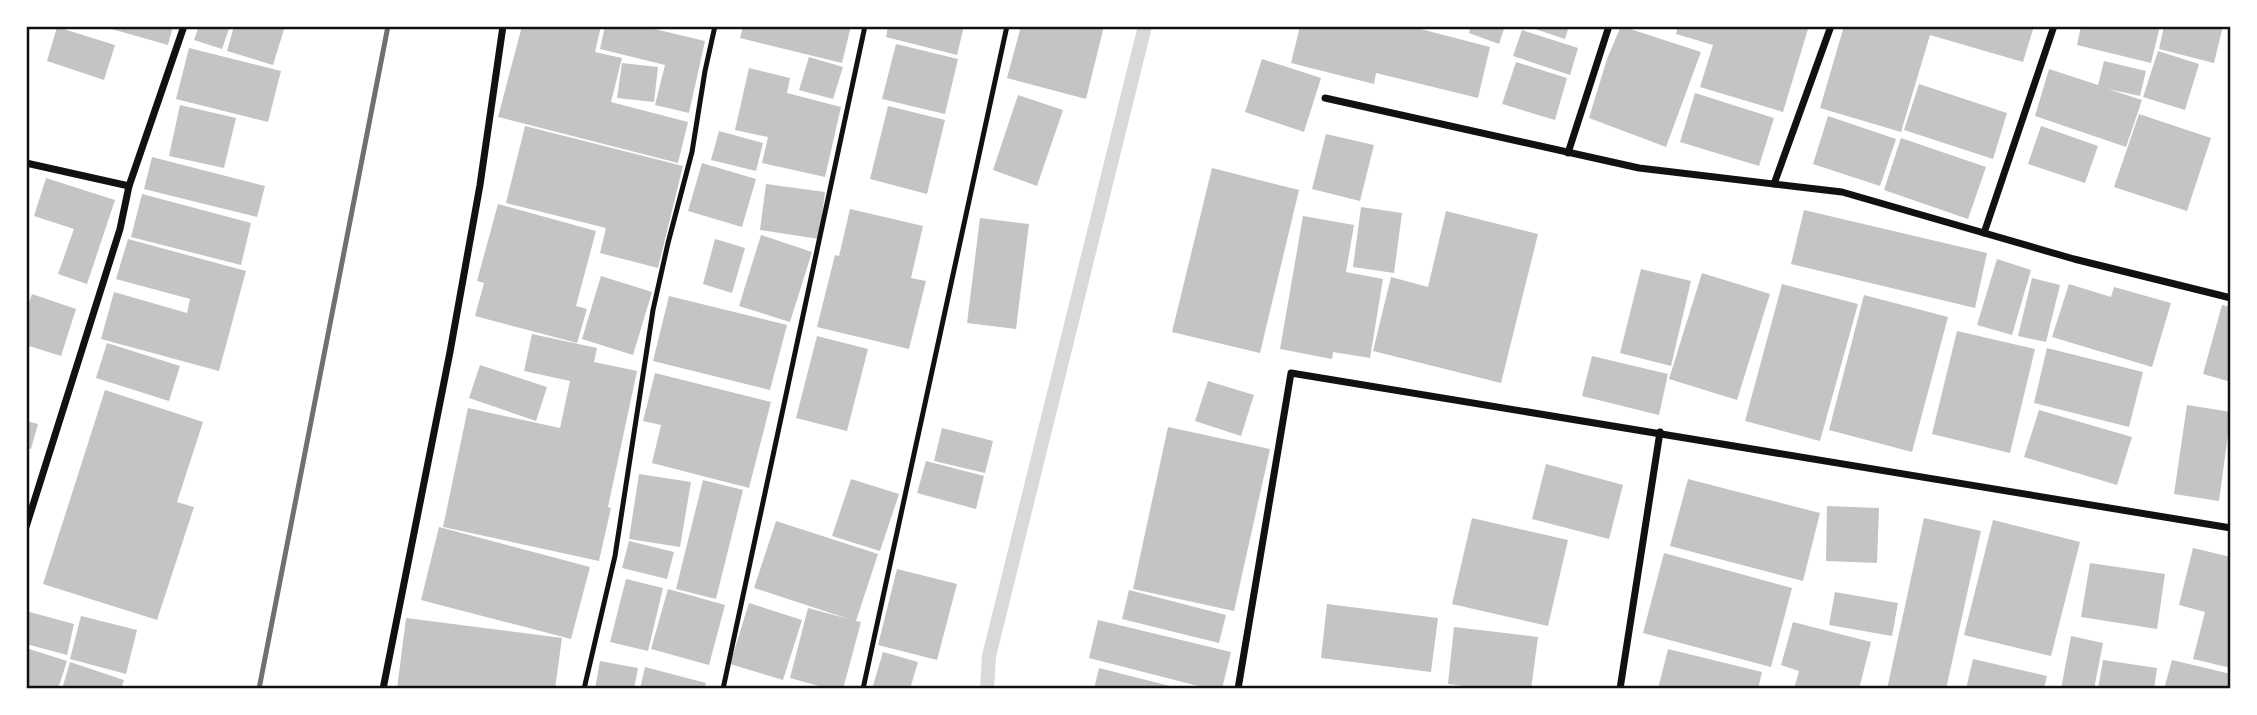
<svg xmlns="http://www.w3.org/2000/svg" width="2257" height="715" font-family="Raleway,sans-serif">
<rect width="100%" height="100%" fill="#fff"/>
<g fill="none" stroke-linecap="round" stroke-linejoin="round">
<!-- stream -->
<polyline stroke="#d9d9d9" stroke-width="14" points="987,689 989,656 1145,26"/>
</g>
<!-- building -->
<g fill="#c4c4c4">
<polygon points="101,26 173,26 168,45"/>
<polygon points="199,26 230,26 222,49 194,40"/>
<polygon points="234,26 285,26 273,65 227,51"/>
<polygon points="522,26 601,26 595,52 622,58 611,102 688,122 678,163 498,117"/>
<polygon points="605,26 642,26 705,41 689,113 655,105 665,65 600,49"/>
<polygon points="743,26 851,26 842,63 740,38"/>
<polygon points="888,26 964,26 957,55 886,37"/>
<polygon points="1021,26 1104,26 1086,99 1007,78"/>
<polygon points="1300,26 1409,26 1490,47 1478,98 1376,73 1374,84 1291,63"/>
<polygon points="1471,26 1505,26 1499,44 1469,33"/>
<polygon points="1526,26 1569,26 1565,39"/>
<polygon points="1621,26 1701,52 1666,147 1589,118 1607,59"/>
<polygon points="1678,26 1797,26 1808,29 1783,112 1700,87 1713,45 1676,34"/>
<polygon points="1844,26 2034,26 2023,62 1930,35 1901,132 1820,108"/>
<polygon points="2081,26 2160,26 2151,63 2077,45"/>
<polygon points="2164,26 2223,26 2214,63 2159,49"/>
<polygon points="57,27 115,45 104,80 47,61"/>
<polygon points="1522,30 1578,48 1570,75 1513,56"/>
<polygon points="896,44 958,59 945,114 882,99"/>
<polygon points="189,48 281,71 268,122 176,99"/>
<polygon points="2158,51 2199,64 2185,110 2143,97"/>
<polygon points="809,57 843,67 833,99 799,90"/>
<polygon points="1262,59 1321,78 1304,132 1245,112"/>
<polygon points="2104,61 2146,71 2140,96 2108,89 2142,100 2126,147 2035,116 2049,69 2098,85"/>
<polygon points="1516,62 1567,78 1555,120 1502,104"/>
<polygon points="622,63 658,67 654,102 617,98"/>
<polygon points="749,68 790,78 787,93 841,107 825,177 762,163 768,137 735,130"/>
<polygon points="1919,84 2007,113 1993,159 1904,130"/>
<polygon points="1695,93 1774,118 1759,166 1680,142"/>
<polygon points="1018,95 1063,110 1037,186 993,170"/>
<polygon points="180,105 236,118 224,168 169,156"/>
<polygon points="888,106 945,120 927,194 870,179"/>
<polygon points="2139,114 2211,138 2187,211 2114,187"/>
<polygon points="1828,116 1896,139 1880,186 1813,164"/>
<polygon points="525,126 683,166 658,268 600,253 606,228 506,203"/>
<polygon points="2041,126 2098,146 2085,183 2028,164"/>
<polygon points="719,131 763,143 756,171 711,160"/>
<polygon points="1326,134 1374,145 1360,201 1312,189"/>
<polygon points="1901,138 1986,167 1968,219 1884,190"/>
<polygon points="152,157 265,186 257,217 144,189"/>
<polygon points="702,163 756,179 742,227 688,211"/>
<polygon points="1212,168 1299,190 1260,353 1172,332"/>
<polygon points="46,178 115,200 87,284 58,274 74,229 34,216"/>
<polygon points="766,184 825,192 819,239 760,230"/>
<polygon points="142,194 251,223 241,265 131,237"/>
<polygon points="498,204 596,231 576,306 587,309 577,343 475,316 484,283 477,281"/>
<polygon points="1361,207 1402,213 1394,273 1353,267"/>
<polygon points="850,209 923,226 911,278 926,281 909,349 817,327 835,255 839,256"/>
<polygon points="1804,210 1987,253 1975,308 1791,264"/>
<polygon points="1446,211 1538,234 1501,383 1373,351 1391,277 1428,287"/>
<polygon points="1303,216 1354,225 1346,272 1383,279 1370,358 1333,352 1332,359 1280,349"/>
<polygon points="980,218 1029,224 1016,329 967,323"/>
<polygon points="761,235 812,252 790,322 739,306"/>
<polygon points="128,239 246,271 219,371 101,339 114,292 187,313 190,299 116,279"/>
<polygon points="715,239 745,248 732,293 703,284"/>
<polygon points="1997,259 2031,270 2012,335 1977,325"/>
<polygon points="1641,269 1691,281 1671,366 1620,353"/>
<polygon points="1702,273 1770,294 1737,400 1669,379"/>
<polygon points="601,276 652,292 633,355 582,339"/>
<polygon points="2032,278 2060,285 2046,342 2018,336"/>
<polygon points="1782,284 1858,304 1820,441 1745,421"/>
<polygon points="2069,284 2111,297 2114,287 2171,303 2152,367 2052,337"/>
<polygon points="32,294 76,309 61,356 26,345 26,312"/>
<polygon points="1864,295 1948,317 1912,452 1829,430"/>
<polygon points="669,296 787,325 770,390 653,361"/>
<polygon points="2222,305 2231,307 2231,382 2203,374"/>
<polygon points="1957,331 2035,349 2010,453 1932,434"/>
<polygon points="532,334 597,348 594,362 637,371 608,507 611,508 599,561 443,527 468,408 560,428 570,381 524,371"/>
<polygon points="817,336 868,349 847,431 796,418"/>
<polygon points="107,343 180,366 169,401 96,378"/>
<polygon points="2047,348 2143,372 2129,427 2034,403"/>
<polygon points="1592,356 1668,374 1659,415 1582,396"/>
<polygon points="480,365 547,387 536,421 469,398"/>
<polygon points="655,373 771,402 749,488 652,463 661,425 643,421"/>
<polygon points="1208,381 1254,395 1241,436 1195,421"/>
<polygon points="105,390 203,422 177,502 194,507 157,620 43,584"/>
<polygon points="2187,405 2231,412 2219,501 2174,494"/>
<polygon points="2039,410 2132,437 2117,485 2024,457"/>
<polygon points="26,421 38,424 31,449 26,448"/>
<polygon points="1168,427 1270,449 1234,611 1133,589"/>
<polygon points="942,428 993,441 985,473 934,461"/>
<polygon points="926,461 984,476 976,509 917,493"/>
<polygon points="1546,464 1623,485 1609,539 1532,519"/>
<polygon points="639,474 691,482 680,547 629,539"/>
<polygon points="851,479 899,494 880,551 832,536"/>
<polygon points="1688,479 1820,513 1803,581 1670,546"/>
<polygon points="703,480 743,490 716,599 676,589"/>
<polygon points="1827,506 1879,508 1877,563 1826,561"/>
<polygon points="1472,518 1568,540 1548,626 1452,604"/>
<polygon points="1924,518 1981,531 1946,689 1887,689"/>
<polygon points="1993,520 2080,542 2051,656 1964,635"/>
<polygon points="776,521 878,554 856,621 861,622 843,689 830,689 790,678 808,608 849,619 754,588"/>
<polygon points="439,527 590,567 571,639 421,600"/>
<polygon points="629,541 674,552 667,579 622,568"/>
<polygon points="2193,548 2231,557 2231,668 2193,659 2205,612 2179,605"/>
<polygon points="1664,553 1792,588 1771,667 1643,633"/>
<polygon points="2090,563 2165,574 2157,629 2081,617"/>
<polygon points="897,569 957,584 937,660 878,645"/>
<polygon points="626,579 663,588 648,651 610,642"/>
<polygon points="668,589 725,605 709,665 651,649"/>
<polygon points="1129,590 1226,615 1219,643 1122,619"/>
<polygon points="1835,592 1898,603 1892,636 1829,625"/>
<polygon points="749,603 802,620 783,680 730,664"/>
<polygon points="1327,604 1438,618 1431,672 1321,658"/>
<polygon points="26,611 74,624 67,655 26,644"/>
<polygon points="81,616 137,630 126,674 70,659"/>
<polygon points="406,618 562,638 555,689 397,689"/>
<polygon points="1098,620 1231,652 1222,689 1210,689 1089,658"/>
<polygon points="1793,622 1871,642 1859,689 1794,689 1799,671 1781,665"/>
<polygon points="1454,627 1538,637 1531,689 1489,689 1448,684"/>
<polygon points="2071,636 2103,643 2094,689 2061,689"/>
<polygon points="26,648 67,661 58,689 26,689"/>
<polygon points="1668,649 1762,672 1758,689 1658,689"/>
<polygon points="883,652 918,662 910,689 872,689"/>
<polygon points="1973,659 2047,676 2044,689 1966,689"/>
<polygon points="2103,660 2157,668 2154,689 2098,689"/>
<polygon points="2172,660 2231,674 2231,689 2164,689"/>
<polygon points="600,661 638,668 634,689 595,689"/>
<polygon points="70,662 124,680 121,689 62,689"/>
<polygon points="645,667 706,683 704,689 640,689"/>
<polygon points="1099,668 1178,688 1178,689 1094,689"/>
</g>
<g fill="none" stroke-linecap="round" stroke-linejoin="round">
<!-- service -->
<g stroke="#111" stroke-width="5">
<polyline points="584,689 615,556 653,310 668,243 692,152 705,71 715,26"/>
<polyline points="723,689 865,26"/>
<polyline points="863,689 1007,26"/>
</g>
<!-- minor -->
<g stroke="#111" stroke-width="7">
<polyline points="1325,98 1639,168 1842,192 2074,259 2231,298"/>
<polyline points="1568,153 1609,26"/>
<polyline points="26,163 129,186"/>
<polyline points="1774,184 1831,26"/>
<polyline points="1984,233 2054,26"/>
<polyline points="26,527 120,229 129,186 184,26"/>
<polyline points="383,689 450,352 480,185 503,26"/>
<polyline points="1238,689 1291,373 2231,528"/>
<polyline points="1620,689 1660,432"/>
</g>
<!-- rail -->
<polyline stroke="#707070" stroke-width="5" points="259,689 388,26"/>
</g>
<!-- border -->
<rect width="2257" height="715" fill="none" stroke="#ffffff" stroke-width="56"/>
<rect x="28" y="28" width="2201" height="659" fill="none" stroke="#111" stroke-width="2.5"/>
</svg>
